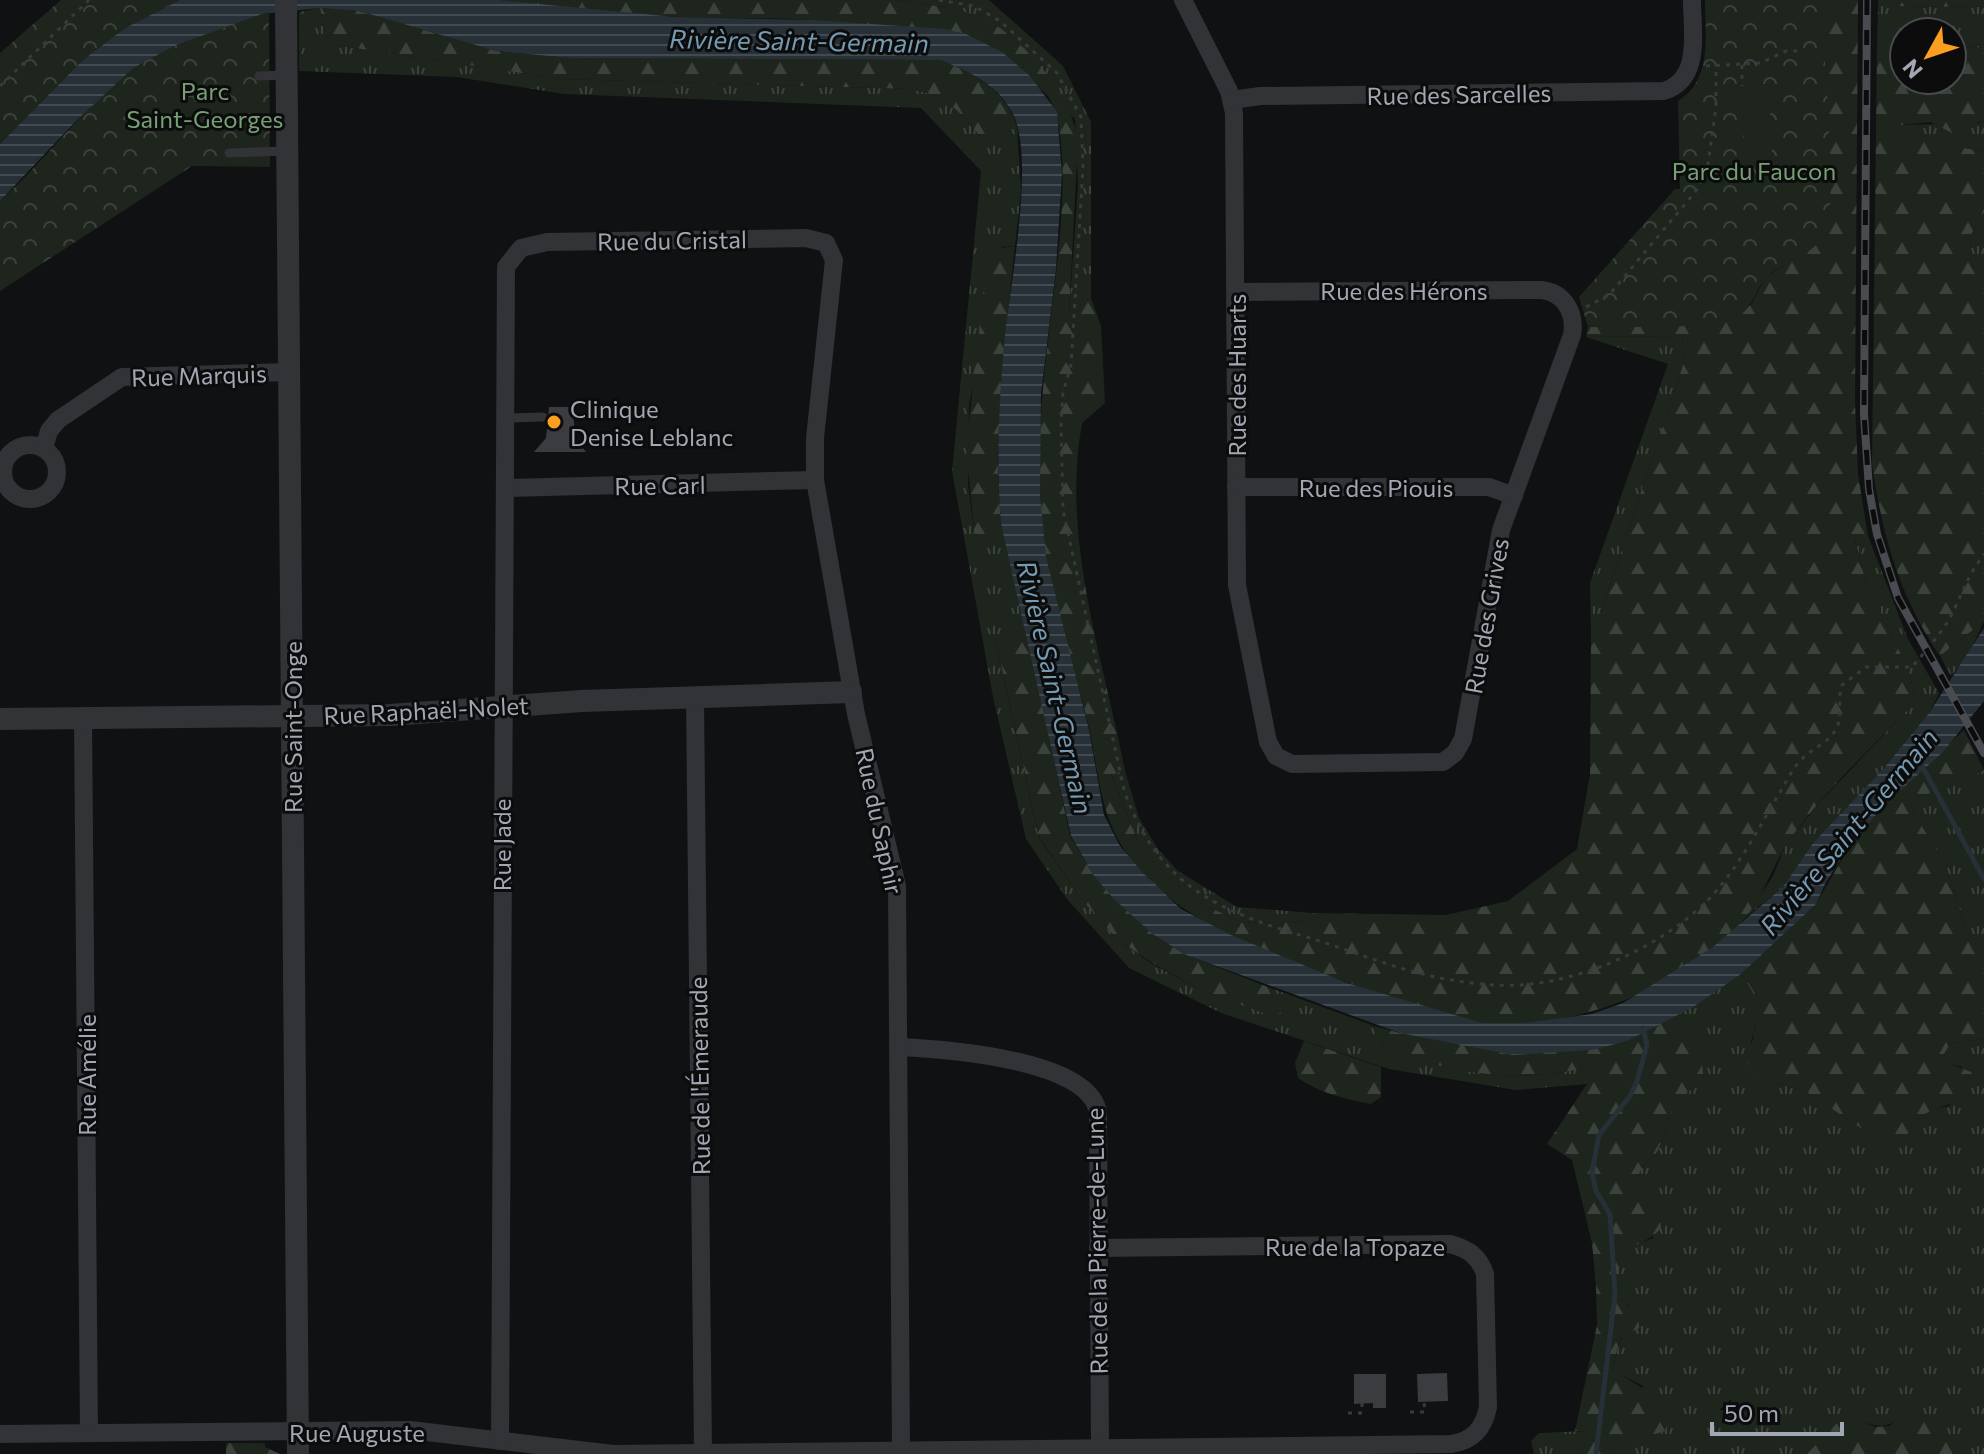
<svg xmlns="http://www.w3.org/2000/svg" width="1984" height="1454" font-family="Commissioner,sans-serif">
<defs>
<pattern id="grass-tufts" width="24" height="20" patternUnits="userSpaceOnUse" patternTransform="scale(2)"><rect width="24" height="20" fill="#1d251d"/><path d="M3 7l-1-3M5 7V3M7 7l1-3M15 17l-1-3M17 17v-4M19 17l1-3" fill="none" stroke="#3b423b"/></pattern>
<pattern id="forest-firs" width="22" height="20" patternUnits="userSpaceOnUse" patternTransform="scale(2)"><rect width="22" height="20" fill="#1d251d"/><path d="M5 1l3.5 6h-7zM16 11l3.5 6h-7z" fill="#3b423b"/></pattern>
<pattern id="park-crowns" width="20" height="18" patternUnits="userSpaceOnUse" patternTransform="scale(2)"><rect width="20" height="18" fill="#1d251d"/><path d="M2 6a3 3 0 1 1 6 0M12 15a3 3 0 1 1 6 0" fill="none" stroke="#3b423b"/></pattern>
<pattern id="water-rules" width="6" height="5" patternUnits="userSpaceOnUse" patternTransform="scale(2)"><rect width="6" height="5" fill="#263036"/><path d="M0 2.5h6" fill="none" stroke="#424b51"/></pattern>
</defs>
<rect width="100%" height="100%" fill="#101112"/>
<!-- grass -->
<g fill="url(#grass-tufts)">
<polygon points="895,0 989,0 1063,66 1091,122 1091,298 1083,298 1077,315 1069,314 1078,186 1075,119 945,7"/>
<polygon points="1878,6 1984,7 1984,48 1952,46 1952,32 1904,32 1904,44 1877,44"/>
<path d="M320 8 328 44 561 79 910 89C949 96 959 111 984 141L1017 127 1021 190 1015 246 1002 247 969 405 968 484 975 539 1001 524 1027 633 995 638 1039 838 1083 901 1116 938 1149 962 1204 992 1283 1019 1268 987 1374 1026 1385 1050C1460 1073 1508 1084 1587 1068V1084L1516 1090 1389 1069 1221 1013 1129 968 1067 899 1026 839 993 697 952 471 981 171 921 108 564 94 457 77 299 71V12Z"/>
<polygon points="1984,120 1984,152 1895,135 1898,125 1979,123"/>
<polygon points="1984,208 1984,271 1981,273 1971,263 1970,237"/>
<polygon points="1682,336 1684,362 1601,612 1591,630 1590,583 1668,364 1586,337"/>
<polygon points="1868,536 1908,639 1939,693 1929,713 1885,767 1813,843 1783,887 1745,918 1773,876 1786,844 1820,802 1908,709 1915,694 1908,669 1866,582 1855,540"/>
<polygon points="1984,621 1967,658 1951,676 1940,656"/>
<polygon points="1984,770 1984,955 1966,930 1945,864 1912,810 1917,797 1945,789"/>
<polygon points="1125,771 1139,818 1158,849 1178,871 1237,907 1313,913 1313,921 1244,923 1195,901 1141,850 1111,773"/>
<path d="M1741 974 1756 994 1759 1015 1751 1042 1762 1080 1805 1091 1870 1134 1911 1125 1929 1110 1949 1106 1962 1067 1948 1063 1944 1054 1951 1043 1984 1039V1454H1953C1930 1423 1943 1420 1899 1418 1886 1429 1877 1427 1861 1421L1807 1454H1609L1611 1448 1627 1442 1643 1386 1612 1370 1630 1306 1618 1297V1258L1625 1249 1653 1238 1659 1209 1638 1178C1643 1160 1654 1160 1659 1148 1674 1111 1665 1105 1704 1081L1701 1055 1681 1012Z"/>
<polygon points="1586,1431 1578,1454 1534,1454 1531,1441 1539,1433"/>
</g>
<!-- forest -->
<g fill="url(#forest-firs)">
<path d="M498 0H895C926 5 964 7 992 23 1030 46 1072 98 1078 141L1069 314 1077 315 1083 298H1091L1101 326 1105 403 1082 423C1061 540 1103 657 1125 771L1111 774 1141 850 1195 901 1244 923 1313 921V913L1446 915 1508 901 1577 849 1590 774 1591 630 1601 612 1684 362 1682 336 1586 337 1588 327 1712 323 1751 305 1765 278 1784 265 1821 5 1811 0H1858L1855 403 1858 474 1868 536 1855 541 1866 582 1908 669 1915 694 1908 709C1868 751 1825 791 1791 838 1773 863 1765 894 1745 918 1687 987 1574 1031 1485 1023 1442 1019 1393 999 1352 984 1281 960 1190 927 1140 870 1101 826 1101 787 1090 732 1077 672 1053 613 1045 552 1035 479 1040 405 1049 332 1055 278 1078 136 1046 93 1035 80 1018 62 1003 54 983 43 948 43 924 39 886 33 848 23 810 20 768 17 725 19 682 17 621 15 559 8 498 0Z"/>
<polygon points="1878,0 1984,0 1984,7 1878,6"/>
<path d="M320 8 359 11 496 51 570 58 940 60C973 73 1007 90 1017 127L984 141C959 111 949 96 910 89L561 79 328 44Z"/>
<path d="M1877 44H1904V80H1952V46L1984 48V120L1952 133 1931 122 1899 125 1895 134 1984 152V208L1970 237 1971 263 1981 273 1984 271V621L1940 656C1899 596 1882 534 1872 464Z"/>
<path d="M1015 246C1005 338 993 432 1001 524L975 540 966 449 988 250Z"/>
<polygon points="1027,633 1070,836 1094,876 1154,935 1186,955 1268,987 1284,1020 1204,992 1149,961 1116,938 1083,901 1039,837 995,637"/>
<path d="M1964 730 1984 770 1945 789 1917 797 1912 810 1945 864 1966 930 1984 955V1039L1951 1043 1944 1054 1948 1063 1971 1072 1975 1081C1955 1117 1922 1098 1907 1136L1895 1139 1870 1134 1805 1091 1762 1080 1748 1063C1754 1022 1769 1010 1741 974L1816 904 1848 849 1884 805Z"/>
<path d="M1681 1012 1701 1055 1704 1081C1665 1105 1674 1111 1659 1148 1654 1160 1643 1160 1638 1178L1659 1209 1661 1228C1649 1243 1630 1244 1618 1258V1296L1639 1315V1328L1621 1337 1612 1369 1661 1400 1670 1417 1665 1431 1611 1448 1609 1454H1578L1585 1431H1575L1597 1325 1596 1287 1592 1243 1572 1160 1547 1144 1587 1084V1068C1508 1084 1460 1073 1385 1050L1374 1026 1400 1033 1660 1022Z"/>
<path d="M1304 1041 1381 1067V1097L1371 1104C1345 1099 1320 1093 1298 1078L1295 1063Z"/>
<polygon points="1917,1414 1938,1426 1953,1454 1807,1454 1837,1423 1861,1421 1876,1427 1889,1426 1899,1418"/>
<polygon points="226,1443 265,1443 265,1447 280,1454 226,1454"/>
</g>
<!-- park -->
<g fill="url(#park-crowns)">
<polygon points="61,0 180,0 125,28 83,60 0,144 0,53"/>
<path d="M1705 0H1811L1821 5C1823 41 1839 213 1825 235 1810 257 1785 260 1767 277 1755 289 1754 307 1739 316 1715 331 1620 326 1588 327L1579 297 1675 189H1680L1678 101C1713 80 1705 35 1705 0Z"/>
<path d="M262 14H269L270 167 192 166 0 291V201C46 160 83 108 131 69 168 41 220 30 262 14Z"/>
</g>
<!-- garden -->
<polygon fill="#1d251d" points="1769,84 1772,161 1745,162 1742,86"/>
<!-- water -->
<path fill="url(#water-rules)" d="M180 0H498L675 17 813 20 945 29 966 34 1002 52 1030 76 1057 112 1062 174 1056 269 1041 394 1040 495 1046 557 1089 730 1104 815 1120 846 1143 873 1181 909 1231 935 1347 983 1482 1023H1524L1592 1014 1623 1003 1713 947 1783 887 1813 843 1885 767 1929 713 1984 628V701L1943 752 1884 805 1848 849 1826 882 1816 904 1741 974 1693 1007 1627 1041 1592 1050 1513 1055 1400 1033 1186 955 1154 935 1115 900 1094 876 1071 836 1001 524C996 462 999 397 1005 336 1010 284 1036 156 1012 112 997 84 968 71 940 60L570 58 496 51 359 11 320 8 262 14 176 45 133 68 77 120 0 201V144L83 60 125 28Z"/>
<g fill="none" stroke-linecap="round" stroke-linejoin="round">
<!-- stream -->
<g stroke="#263036" stroke-width="5">
<polyline points="1921,764 1984,879"/>
<polyline points="1596,1454 1615,1294 1610,1214 1596,1191 1592,1172 1599,1135 1630,1096 1637,1081 1647,1045 1643,1028"/>
</g>
</g>
<!-- building -->
<g fill="#3a3c40">
<polygon points="549,407 573,407 575,439 586,452 534,452 546,438"/>
<polygon points="1447,1373 1448,1401 1418,1402 1417,1374"/>
<polygon points="1354,1374 1386,1374 1386,1408 1373,1408 1373,1403 1354,1404"/>
</g>
<g fill="none" stroke-linecap="round" stroke-linejoin="round">
<!-- path -->
<g stroke="#373a3e" stroke-width="3" stroke-dasharray="4 6" stroke-linecap="butt">
<path d="M939 0 974 6 1000 21 1057 73 1081 117 1083 167 1071 365 1063 393 1061 424 1063 510 1124 790C1159 888 1219 911 1313 939 1349 950 1385 965 1423 974 1454 982 1498 988 1531 984 1592 977 1659 946 1704 904 1734 875 1755 835 1776 799 1784 786 1791 770 1802 759 1813 747 1830 743 1837 727 1843 714 1837 698 1842 685L1866 667H1912C1927 649 1943 632 1954 610 1965 587 1968 576 1984 554"/>
<polyline points="1742,65 1742,86"/>
<polyline points="1706,66 1760,63 1786,51 1799,51"/>
<polyline points="0,86 89,0"/>
<polyline points="1586,307 1609,295 1696,191 1707,171 1716,107 1716,65"/>
<polyline points="1410,1412 1425,1412 1424,1402"/>
<polyline points="1348,1413 1362,1413 1362,1403"/>
</g>
<!-- service -->
<g stroke="#313337" stroke-width="9">
<polyline points="259,76 286,75"/>
<polyline points="229,153 286,151"/>
<polyline points="505,418 543,417"/>
</g>
<!-- minor -->
<g stroke="#313337" stroke-width="18">
<path d="M1183 0 1229 91 1234 113 1237 585 1268 742 1276 756 1292 764 1443 762 1455 753 1463 739 1501 530 1572 335C1576 313 1564 292 1541 290L1236 292"/>
<path d="M1232 100 1260 96 1664 91C1702 79 1692 32 1692 0"/>
<circle cx="30" cy="472" r="27"/>
<polyline points="44,448 49,431 58,420 122,377 289,372"/>
<polyline points="1236,487 1489,487 1514,496"/>
<polyline points="505,488 815,480"/>
<polyline points="695,699 703,1453"/>
<polyline points="83,718 89,1433"/>
<path d="M898 1047C943 1049 1091 1059 1098 1113L1100 1447"/>
<path d="M0 1434 410 1430 613 1454 1451 1444C1473 1441 1484 1428 1488 1407L1485 1274C1479 1256 1468 1249 1450 1244L1098 1248"/>
<polyline points="500,1441 506,267 521,248 547,242 806,238 826,243 834,260 815,438 815,480 856,714 897,886 901,1450"/>
</g>
<!-- tertiary -->
<g stroke="#313337" stroke-width="22">
<polyline points="286,0 298,1454"/>
<polyline points="0,719 390,715 582,701 851,692"/>
</g>
<!-- rail casing -->
<g stroke="#484b50" stroke-width="8">
<polyline id="rail" points="1867,0 1864,414 1869,489 1877,534 1898,598 1984,753"/>
</g>
<!-- rail -->
<use href="#rail" stroke="#0c0c0d" stroke-width="5" stroke-dasharray="15" stroke-linecap="butt"/>
</g>
<!-- markers -->
<circle fill="#fb9f20" stroke="#0c0c0d" stroke-width="3" cx="554" cy="422" r="8"/>
<g text-anchor="middle" dominant-baseline="central" stroke-width="6" stroke-linejoin="round" paint-order="stroke">
<!-- park labels -->
<g font-size="24" fill="#77a077" stroke="#0c0c0d">
<text x="205" y="90">Parc<tspan x="205" dy="28">Saint-Georges</tspan></text>
<text x="1754" y="170">Parc du Faucon</text>
</g>
<!-- street labels -->
<g font-size="24" fill="#a1a8b4" stroke="#0c0c0d">
<text transform="translate(1459 94) rotate(-1)">Rue des Sarcelles</text>
<text transform="translate(672 240) rotate(-1)">Rue du Cristal</text>
<text x="1404" y="290">Rue des Hérons</text>
<text transform="translate(199 375) rotate(-2)">Rue Marquis</text>
<text transform="translate(1236 375) rotate(-90)">Rue des Huarts</text>
<text transform="translate(660 485) rotate(-1)">Rue Carl</text>
<text x="1376" y="487">Rue des Piouis</text>
<text transform="translate(1486 616) rotate(-80)">Rue des Grives</text>
<text transform="translate(426 710) rotate(-3)">Rue Raphaël-Nolet</text>
<text transform="translate(292 727) rotate(-90)">Rue Saint-Onge</text>
<text transform="translate(880 821) rotate(78)">Rue du Saphir</text>
<text transform="translate(501 845) rotate(-90)">Rue Jade</text>
<text transform="translate(86 1075) rotate(-90)">Rue Amélie</text>
<text transform="translate(699 1076) rotate(-91)">Rue de l'Émeraude</text>
<text transform="translate(1096 1241) rotate(-91)">Rue de la Pierre-de-Lune</text>
<text x="1355" y="1246">Rue de la Topaze</text>
<text x="357" y="1432">Rue Auguste</text>
</g>
<!-- poi labels -->
<g font-size="24" fill="#a1a8b4" stroke="#0c0c0d" text-anchor="start">
<text x="570" y="408">Clinique<tspan x="570" dy="28">Denise Leblanc</tspan></text>
</g>
<!-- water labels -->
<g font-size="26" font-style="italic" fill="#759ab1" stroke="#0c0c0d">
<text transform="translate(799 40) rotate(1)">Rivière Saint-Germain</text>
<text transform="translate(1056 687) rotate(77)">Rivière Saint-Germain</text>
<text transform="translate(1848 831) rotate(-50)">Rivière Saint-Germain</text>
</g>
</g>
<!-- north arrow -->
<g transform="translate(1928 56) rotate(230)"><circle r="38" fill="#0c0c0d" stroke="#484a50" stroke-width="2"/>
<path d="M0-6L14 30L0 20L-14 30Z" fill="#fb9f20"/>
<text y="-12" font-size="22" font-weight="bold" text-anchor="middle" fill="#a1a8b4">N</text>
</g>
<!-- scale -->
<path d="M1712 1422v12h130v-12" fill="none" stroke="#a1a8b4" stroke-width="4"/>
<text x="1724" y="1422" font-size="24" fill="#a1a8b4" stroke="#0c0c0d" stroke-width="6" paint-order="stroke">50 m</text>
</svg>
